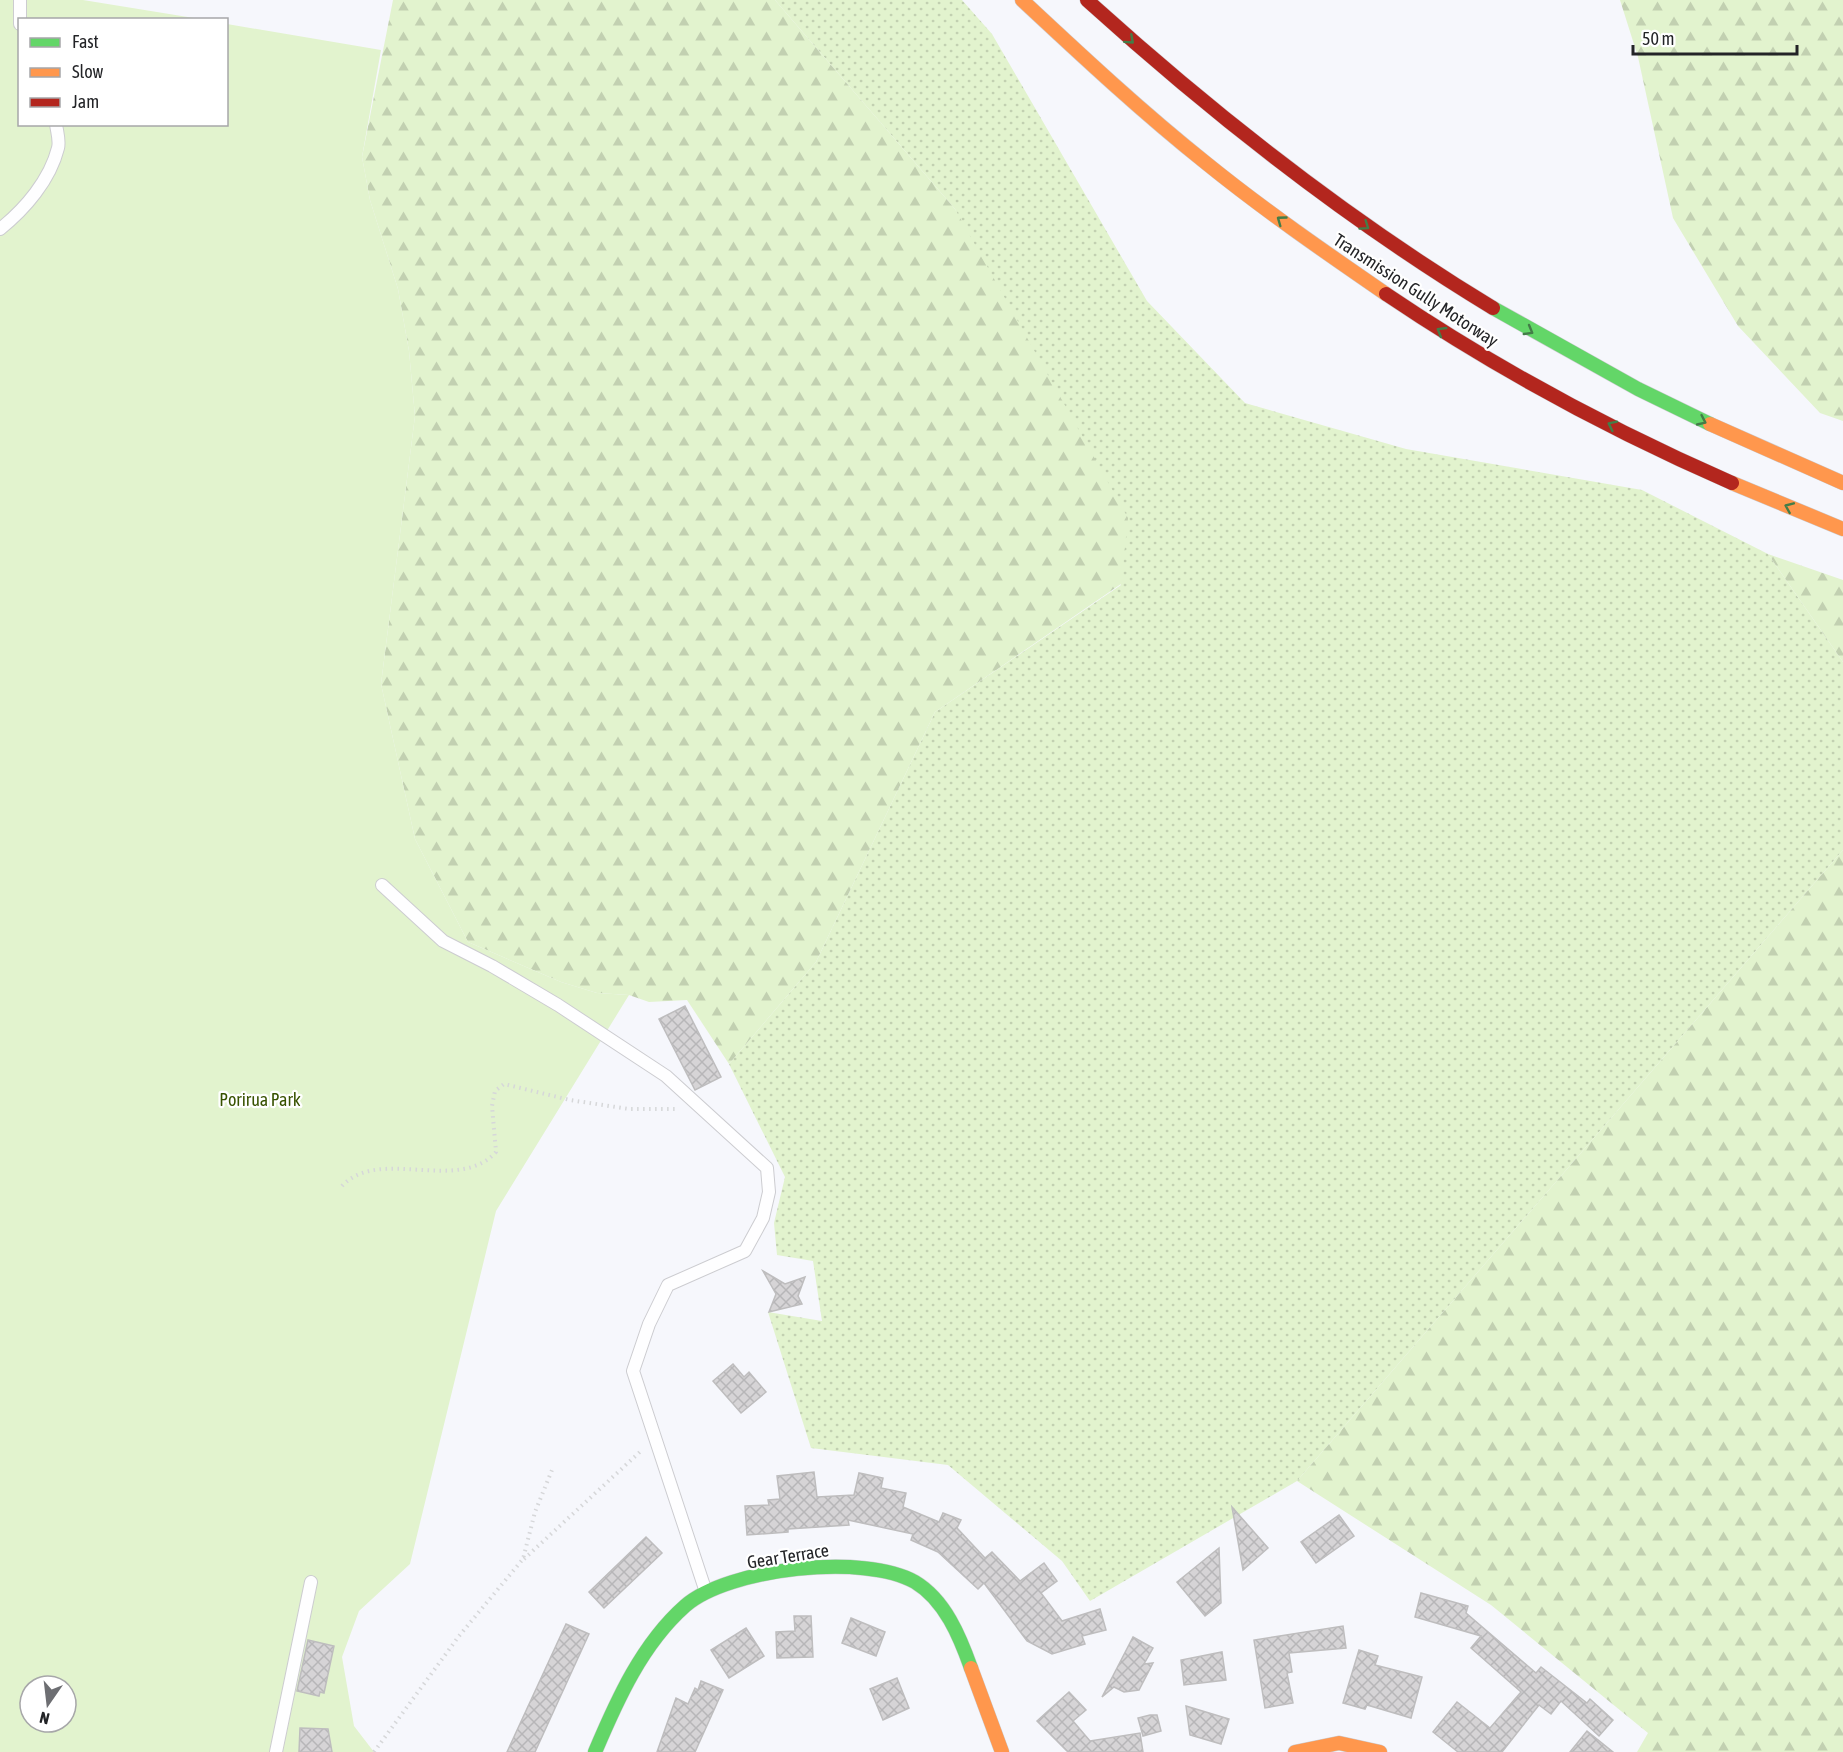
<svg xmlns="http://www.w3.org/2000/svg" width="1843" height="1752" font-family="'Asap Condensed',sans-serif">
<defs>
<pattern id="grass-dots" width="8" height="8" patternUnits="userSpaceOnUse" patternTransform="scale(1.5)"><rect width="8" height="8" fill="#e2f3ce"/><path d="M2 2h.1M6 6h.1" fill="none" stroke="#c2d0b1" stroke-width="1.8" stroke-linecap="round"/></pattern>
<pattern id="forest-firs" width="22" height="20" patternUnits="userSpaceOnUse" patternTransform="scale(1.5)"><rect width="22" height="20" fill="#e2f3ce"/><path d="M5 1l3.5 6h-7zM16 11l3.5 6h-7z" fill="#c2d0b1"/></pattern>
<pattern id="building-cross-hatch" width="8" height="8" patternUnits="userSpaceOnUse" patternTransform="scale(1.5)"><rect width="8" height="8" fill="#d6d4d6"/><path d="M0 0l8 8M0 8l8-8" fill="none" stroke="#b7b6b8"/></pattern>
</defs>
<rect width="100%" height="100%" fill="#f6f7fc"/>
<!-- grass -->
<polygon fill="url(#grass-dots)" points="775,0 962,0 992,34 1147,301 1245,403 1406,449 1642,490 1768,554 1843,662 1843,850 1297,1481 1090,1601 1062,1561 948,1465 811,1448 768,1312 822,1321 813,1261 777,1255 774,1223 785,1177 729,1064 816,962 935,712 1121,585 955,209"/>
<!-- forest -->
<g fill="url(#forest-firs)">
<polygon points="393,0 775,0 955,209 1128,518 1121,584 935,712 816,962 729,1064 687,1000 649,1002 629,995 597,993 561,982 468,942 415,839 381,684 415,416 409,351 398,289 370,200 362,157"/>
<polygon points="1620,0 1843,0 1843,421 1820,413 1738,326 1673,218 1638,57"/>
<polygon points="1768,554 1843,580 1843,662"/>
<polygon points="1843,850 1843,1752 1637,1752 1648,1733 1491,1605 1297,1481"/>
</g>
<!-- park -->
<path fill="#e2f3ce" fill-rule="evenodd" d="M0 0H83L200 19 20 20V124H226L227 24 381 50 362 157 370 200 398 289 409 351 415 416 381 684 415 839 468 942 561 982 597 993 629 995 496 1211 410 1564 359 1611 342 1657 354 1726 374 1752H0ZM30 1686H66V1722H30Z"/>
<!-- building -->
<g fill="url(#building-cross-hatch)" stroke="#bebdbe" stroke-width="1.5">
<polygon points="685,1006 721,1077 695,1090 659,1019"/>
<polygon points="763,1271 785,1284 805,1277 798,1296 802,1304 769,1312 776,1294"/>
<polygon points="733,1364 744,1377 749,1372 766,1392 741,1413 713,1381"/>
<polygon points="814,1472 817,1497 854,1495 859,1473 883,1478 881,1488 906,1493 903,1507 939,1522 943,1513 961,1520 957,1528 985,1558 992,1552 1020,1581 1044,1563 1057,1581 1041,1593 1062,1621 1100,1609 1106,1630 1082,1636 1085,1644 1052,1654 1027,1641 984,1583 978,1589 938,1552 911,1540 913,1534 848,1520 849,1525 788,1529 788,1532 747,1535 745,1506 769,1505 768,1500 780,1499 777,1476"/>
<polygon points="1232,1507 1268,1548 1243,1570"/>
<polygon points="1339,1515 1354,1536 1316,1563 1301,1542"/>
<polygon points="646,1537 662,1553 604,1608 589,1592"/>
<polygon points="1219,1548 1221,1603 1205,1616 1177,1582"/>
<polygon points="1421,1593 1468,1606 1466,1613 1536,1673 1541,1667 1587,1703 1590,1699 1613,1720 1599,1736 1561,1701 1551,1714 1539,1705 1502,1752 1458,1752 1433,1732 1457,1702 1490,1728 1521,1692 1471,1648 1481,1636 1415,1617"/>
<polygon points="794,1616 811,1616 813,1657 777,1658 776,1632 795,1631"/>
<polygon points="851,1618 885,1632 876,1656 842,1643"/>
<polygon points="566,1624 589,1634 551,1717 535,1752 507,1752"/>
<polygon points="1343,1626 1346,1648 1289,1653 1292,1672 1287,1673 1293,1703 1265,1708 1254,1640"/>
<polygon points="746,1628 764,1656 729,1678 711,1650"/>
<polygon points="1133,1637 1153,1648 1144,1664 1153,1663 1139,1690 1124,1692 1114,1687 1102,1697"/>
<polygon points="308,1640 334,1646 324,1693 320,1692 319,1696 297,1691"/>
<polygon points="1359,1650 1378,1656 1375,1665 1422,1677 1411,1718 1367,1705 1365,1709 1343,1703"/>
<polygon points="1222,1652 1226,1680 1184,1685 1181,1660"/>
<polygon points="897,1678 909,1708 883,1720 870,1689"/>
<polygon points="701,1681 723,1690 695,1752 657,1752 676,1698 688,1704 695,1688 698,1690"/>
<polygon points="1069,1692 1086,1710 1073,1721 1090,1741 1140,1733 1143,1752 1068,1752 1037,1721"/>
<polygon points="1186,1706 1229,1719 1221,1744 1190,1735"/>
<polygon points="1150,1715 1157,1715 1161,1731 1143,1736 1138,1718"/>
<polygon points="300,1728 328,1729 332,1752 299,1752"/>
<polygon points="1587,1731 1613,1752 1570,1752"/>
</g>
<g fill="none" stroke-linecap="round" stroke-linejoin="round">
<!-- lane casing -->
<g stroke="#ccccd0" stroke-width="14">
<g id="lane">
<polyline points="20,24 20,0"/>
<path d="M0 229C25 209 50 180 58 148 60 141 57 132 56 124"/>
<polyline points="382,885 443,941 492,966 558,1005 666,1076 767,1168 769,1192 763,1218 745,1251 668,1285 649,1324 633,1371 705,1589"/>
<polyline points="276,1752 311,1582"/>
</g>
</g>
<!-- fast casing -->
<g stroke="#ccccd0" stroke-width="15">
<g id="fast">
<polyline points="1493,308 1638,389 1710,424"/>
<path d="M595 1752C617 1700 642 1644 685 1606 728 1568 865 1553 915 1582 945 1600 960 1637 971 1668"/>
</g>
</g>
<!-- slow casing -->
<g stroke="#ccccd0" stroke-width="15">
<g id="slow">
<path d="M1022 0C1082 56 1142 112 1206 163 1264 210 1325 252 1386 294"/>
<polyline points="1710,424 1843,483"/>
<polyline points="1732,483 1843,529"/>
<polyline points="971,1668 1002,1752"/>
<polyline points="1295,1752 1339,1743 1380,1752"/>
</g>
</g>
<!-- jam casing -->
<g stroke="#ccccd0" stroke-width="15">
<g id="jam">
<path d="M1087 0C1214 115 1346 219 1493 308"/>
<path d="M1386 294C1494 367 1613 431 1732 483"/>
</g>
</g>
<!-- path -->
<g stroke="#d6d7d9" stroke-width="4" stroke-dasharray="1.5 4.5" stroke-linecap="butt">
<path d="M342 1186C379 1146 458 1194 496 1152L492 1106 495 1091 504 1084 570 1100 629 1109H677"/>
<polyline points="524,1559 642,1450"/>
<polyline points="374,1752 459,1636 523,1559 535,1512 552,1470"/>
</g>
<!-- lane -->
<use href="#lane" stroke="#fefeff" stroke-width="12"/>
<!-- fast -->
<use href="#fast" stroke="#63d668" stroke-width="14"/>
<!-- slow -->
<use href="#slow" stroke="#ff974d" stroke-width="14"/>
<!-- jam -->
<use href="#jam" stroke="#b3261e" stroke-width="14"/>
</g>
<!-- one-way arrows -->
<defs><path id="oneway-chevron" d="M-2-3.5L2.5 0L-2 3.5" fill="none" stroke-width="1.6" stroke-linecap="round" stroke-linejoin="round" transform="scale(1.5)"/></defs>
<g stroke="#437d48">
<use href="#oneway-chevron" transform="translate(1130 40) rotate(42)"/>
<use href="#oneway-chevron" transform="translate(1281 220) rotate(-144)"/>
<use href="#oneway-chevron" transform="translate(1365 226) rotate(35)"/>
<use href="#oneway-chevron" transform="translate(1441 331) rotate(-149)"/>
<use href="#oneway-chevron" transform="translate(1529 331) rotate(30)"/>
<use href="#oneway-chevron" transform="translate(1702 421) rotate(25)"/>
<use href="#oneway-chevron" transform="translate(1612 425) rotate(-154)"/>
<use href="#oneway-chevron" transform="translate(1789 507) rotate(-157)"/>
</g>
<g text-anchor="middle" dominant-baseline="central" stroke-width="4.5" stroke-linejoin="round" paint-order="stroke">
<!-- street labels -->
<g font-size="18" fill="#232427" stroke="#fff">
<text transform="translate(1416 290) rotate(33)">Transmission Gully Motorway</text>
<text transform="translate(788 1556) rotate(-9)">Gear Terrace</text>
</g>
<!-- park labels -->
<g font-size="18" fill="#385201" stroke="#fff">
<text x="260" y="1099">Porirua Park</text>
</g>
</g>
<!-- legend -->
<rect x="18" y="18" width="210" height="108" fill="#ffffff" stroke="#a7a7a9" stroke-width="1.5"/>
<rect x="30" y="38" width="30" height="9" fill="#63d668" stroke="#a7a7a9" stroke-width="1.5"/>
<text x="72" y="48" font-size="18" fill="#232427">Fast</text>
<rect x="30" y="68" width="30" height="9" fill="#ff974d" stroke="#a7a7a9" stroke-width="1.5"/>
<text x="72" y="78" font-size="18" fill="#232427">Slow</text>
<rect x="30" y="98" width="30" height="9" fill="#b3261e" stroke="#a7a7a9" stroke-width="1.5"/>
<text x="72" y="108" font-size="18" fill="#232427">Jam</text>
<!-- north arrow -->
<g transform="translate(48 1704) rotate(194)"><circle r="28" fill="#ffffff" stroke="#a7a7a9" stroke-width="1.5"/>
<path d="M0-4.5L10 22L0 15L-10 22Z" fill="#6d6e72"/>
<text y="-9" font-size="16" font-weight="bold" text-anchor="middle" fill="#232427">N</text>
</g>
<!-- scale -->
<path d="M1633 45v9h164v-9" fill="none" stroke="#232427" stroke-width="3"/>
<text x="1642" y="45" font-size="18" fill="#232427" stroke="#ffffff" stroke-width="4.5" paint-order="stroke">50 m</text>
</svg>
